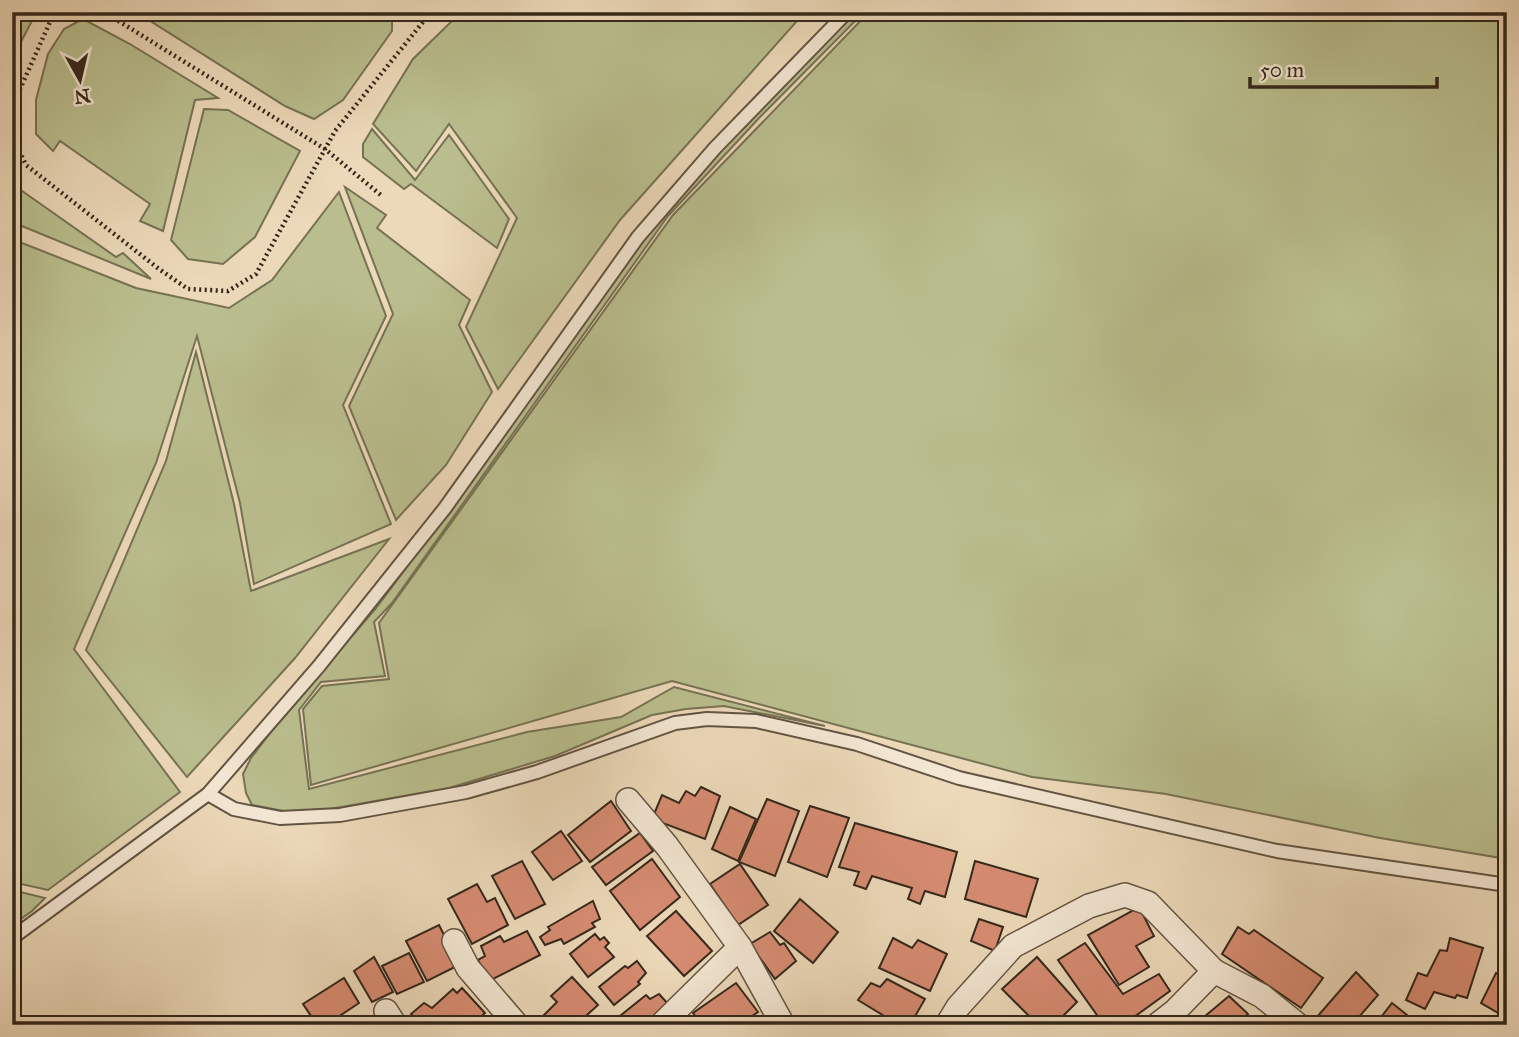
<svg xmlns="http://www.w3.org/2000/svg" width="1519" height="1037" font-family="'IM FELL Great Primer',serif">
<rect width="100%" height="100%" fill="#ecd9b9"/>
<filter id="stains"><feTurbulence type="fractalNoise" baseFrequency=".00286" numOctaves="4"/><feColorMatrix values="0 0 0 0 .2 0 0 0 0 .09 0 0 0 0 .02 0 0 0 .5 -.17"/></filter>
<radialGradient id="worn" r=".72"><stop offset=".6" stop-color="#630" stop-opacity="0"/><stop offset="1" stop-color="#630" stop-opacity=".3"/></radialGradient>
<!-- green -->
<g fill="#babe8e" stroke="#777254" stroke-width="2">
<polygon points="12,12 32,12 34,17 12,59"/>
<polygon points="136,12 392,12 392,31 343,100 314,119 285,106"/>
<polygon points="444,12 805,12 620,220 498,389 466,327 517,218 449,124 416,171 373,124 413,59 451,22"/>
<polygon points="856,12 864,12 760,117 668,216 392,603 374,622 385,676 321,682 299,710 309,789 527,732 621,717 674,687 825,726 724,706 686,709 652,715 555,756 449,788 330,809 289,812 252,805 246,793 243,774 251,758 280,720 376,608 487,460 629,258 664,214 733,134"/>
<polygon points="869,12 1507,12 1507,859 1380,838 1166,794 1032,777 672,681 311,785 303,709 322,686 389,679 379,623 673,215"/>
<polygon points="83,19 130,44 218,98 195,100 163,231 140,221 150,204 60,141 53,151 36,134 36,100 48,54 64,29"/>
<polygon points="204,109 228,110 300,151 255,237 223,264 188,259 171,240"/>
<polygon points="372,129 415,180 449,135 509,219 497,248 411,184 404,189 363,157 363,144"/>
<polygon points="12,168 19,178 15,186 116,257 123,253 151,279 12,222"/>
<polygon points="345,187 386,215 377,228 470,300 459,325 492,392 446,465 396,520 349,406 393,314"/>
<polygon points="339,192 386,316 343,405 391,524 254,584 240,503 197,336 156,463 74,649 180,792 48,890 12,882 12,239 136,288 229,308 272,280"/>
<polygon points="196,352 234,504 251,591 389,539 295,658 187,777 86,650 166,461"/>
<polygon points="12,890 45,898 32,911 12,925"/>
</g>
<!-- building -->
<g fill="#d78c72" stroke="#34271a" stroke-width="2">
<polygon points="701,787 720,796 705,839 652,819 662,795 679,803 686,791 695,796"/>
<polygon points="767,799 799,811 775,876 739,862"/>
<polygon points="611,801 631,831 590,862 568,835"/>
<polygon points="810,806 849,818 827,877 788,862"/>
<polygon points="730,807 756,819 738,861 712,849"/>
<polygon points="855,823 957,852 945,897 925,891 920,904 908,899 912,888 872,876 866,889 854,885 859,872 839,867"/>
<polygon points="561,831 582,861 553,880 532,852"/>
<polygon points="640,833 653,851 606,885 592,867"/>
<polygon points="652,859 680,897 640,930 610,891"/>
<polygon points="522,861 545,904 515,919 492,876"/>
<polygon points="975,861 1038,879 1026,917 965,899"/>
<polygon points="740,864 768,905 738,925 710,884"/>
<polygon points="477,884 487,902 495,898 508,925 472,944 448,899"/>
<polygon points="800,899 838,932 813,963 774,931"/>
<polygon points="593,901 600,919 592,923 595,927 564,944 561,939 545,945 540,937 550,930 548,927"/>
<polygon points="1139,907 1154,936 1136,946 1149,967 1119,985 1088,935"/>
<polygon points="676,911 712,951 684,976 647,936"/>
<polygon points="979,919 1003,927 995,951 971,941"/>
<polygon points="439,925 459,965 427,981 406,941"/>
<polygon points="1238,927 1249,934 1254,930 1323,978 1301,1008 1222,954"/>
<polygon points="527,931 540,955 489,981 478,960 485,956 481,946 500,936 504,942"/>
<polygon points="770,932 780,945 784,943 796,961 775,979 750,944"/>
<polygon points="595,934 600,940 604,937 609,943 605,947 614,957 588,977 570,954"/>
<polygon points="893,938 912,948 918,940 947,954 930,991 879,968"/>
<polygon points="1450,938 1483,948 1467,998 1457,995 1455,998 1434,992 1425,1009 1406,1000 1418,973 1427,976 1440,950 1447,951"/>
<polygon points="1085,943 1123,994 1159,974 1170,991 1123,1025 1104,1025 1058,960"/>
<polygon points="409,953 424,982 397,994 382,966"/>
<polygon points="374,957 393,992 372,1002 354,971"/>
<polygon points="1037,957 1077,1002 1054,1025 1038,1025 1002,989"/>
<polygon points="637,961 646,973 638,982 640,984 614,1005 599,987 625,966 628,968"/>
<polygon points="1356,972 1378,995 1352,1025 1326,1025 1317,1017"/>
<polygon points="1496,973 1507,979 1507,1018 1481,1003"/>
<polygon points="572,977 598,1005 577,1024 574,1021 569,1025 546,1025 548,1021 543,1016 557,1002 551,996"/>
<polygon points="344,978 359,1003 326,1025 317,1025 303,1004"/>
<polygon points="887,979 925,999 910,1025 899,1025 858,1000 871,983 880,987"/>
<polygon points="736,983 758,1012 739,1025 702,1025 693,1013"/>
<polygon points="462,988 485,1013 472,1025 422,1025 411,1014 424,1003 432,1008 453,989 457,993"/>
<polygon points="659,994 669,1005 647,1025 627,1025 620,1016 646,995 650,999"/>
<polygon points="1229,996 1248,1014 1236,1025 1200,1025 1198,1022"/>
<polygon points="1392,1003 1417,1023 1415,1025 1375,1025"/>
</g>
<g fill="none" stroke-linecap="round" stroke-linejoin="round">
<!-- lane casing -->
<g stroke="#625442" stroke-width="16">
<g id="lane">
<polyline points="208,794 234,809 280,818 340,815 466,792 537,772 675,723 707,719 756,721 857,744 959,778 1277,851 1507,885"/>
<polyline points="12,938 208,794 319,666 445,508 638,237 715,148 847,12"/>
</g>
</g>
<!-- street casing -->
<g stroke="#625442" stroke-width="26">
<g id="street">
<polyline points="628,800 667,846 740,947 661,1025"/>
<polyline points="454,941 468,968 517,1025"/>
<polyline points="740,947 783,1025"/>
<polyline points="386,1011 395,1025"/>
<polyline points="947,1025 958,1007 1013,946 1089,906 1125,895 1148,903 1214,971 1262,996 1298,1025"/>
<polyline points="1157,1025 1175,1011 1214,971"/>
</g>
</g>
<!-- path -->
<g stroke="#34271a" stroke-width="4.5" stroke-dasharray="2 3.5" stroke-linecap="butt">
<polyline points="104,12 325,149 382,196"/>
<polyline points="12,133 17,96 50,22 56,12"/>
<polyline points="12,136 26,165 159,269 188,289 228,291 256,274 335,131 427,17 434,12"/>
</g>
<!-- lane -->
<use href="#lane" stroke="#f3e6d2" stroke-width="12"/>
<!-- street -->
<use href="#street" stroke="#f3e6d2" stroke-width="23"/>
</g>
<!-- margin -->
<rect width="1519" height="1037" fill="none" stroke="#ecd9b9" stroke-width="42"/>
<rect x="14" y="14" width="1491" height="1009" fill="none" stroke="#34271a" stroke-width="3.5"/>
<rect x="21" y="21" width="1477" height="995" fill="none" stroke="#34271a" stroke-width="2"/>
<!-- north arrow -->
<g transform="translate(80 80) rotate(172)" stroke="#f3e6d2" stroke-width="5" paint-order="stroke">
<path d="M0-5L12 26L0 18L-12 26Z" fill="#34271a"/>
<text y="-10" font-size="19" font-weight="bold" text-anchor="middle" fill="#34271a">N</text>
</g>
<!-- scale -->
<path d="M1250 77v10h187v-10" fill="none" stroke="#34271a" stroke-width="3.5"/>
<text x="1260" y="77" font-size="21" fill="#34271a" stroke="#f3e6d2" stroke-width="5" paint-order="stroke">50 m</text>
<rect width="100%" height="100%" filter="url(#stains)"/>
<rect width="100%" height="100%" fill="url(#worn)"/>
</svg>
